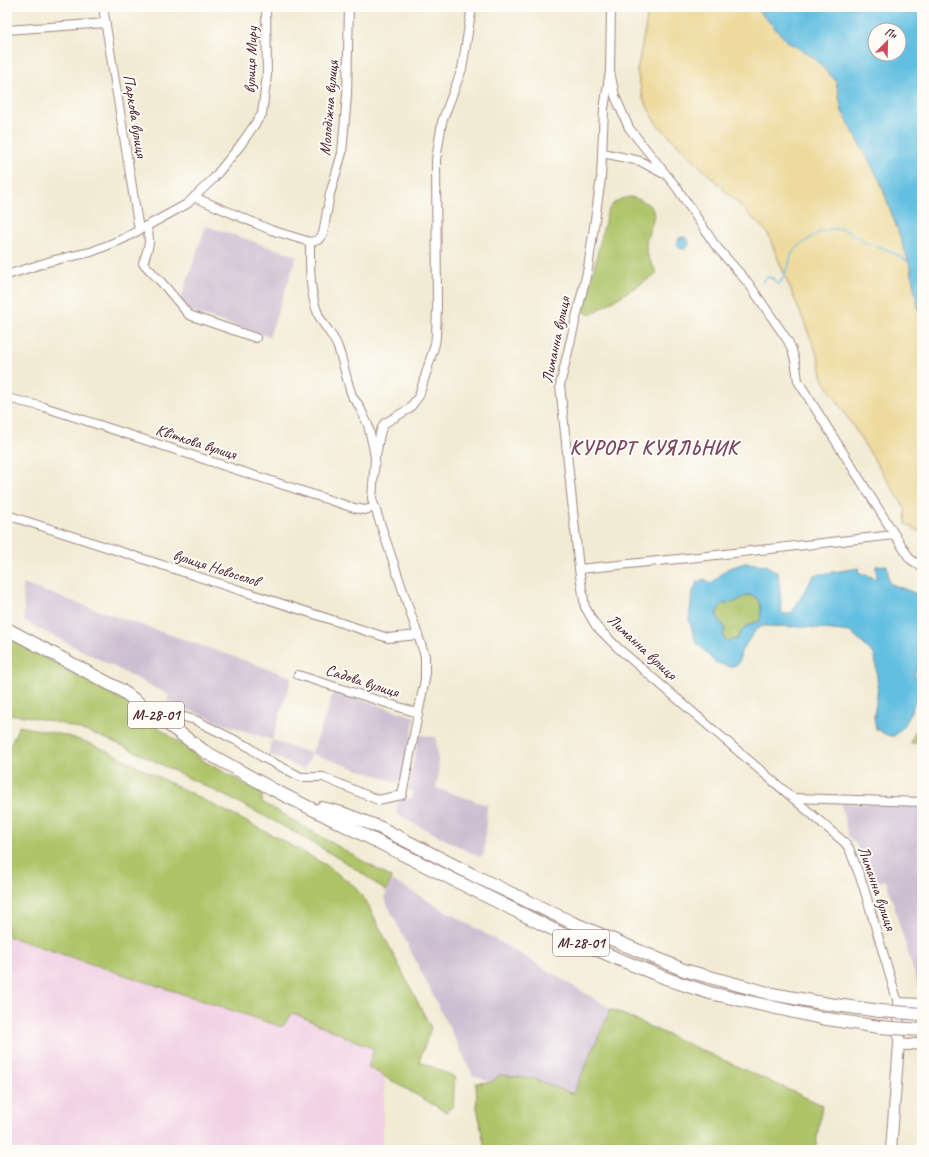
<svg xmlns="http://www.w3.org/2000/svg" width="929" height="1157" font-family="Caveat,sans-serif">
<rect width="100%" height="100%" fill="#fdfcf7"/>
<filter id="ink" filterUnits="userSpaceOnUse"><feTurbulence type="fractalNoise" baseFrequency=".025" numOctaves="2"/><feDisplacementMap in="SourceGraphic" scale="8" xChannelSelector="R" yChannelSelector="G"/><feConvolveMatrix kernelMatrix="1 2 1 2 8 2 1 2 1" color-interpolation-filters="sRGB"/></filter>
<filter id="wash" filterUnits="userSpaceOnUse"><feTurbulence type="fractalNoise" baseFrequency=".012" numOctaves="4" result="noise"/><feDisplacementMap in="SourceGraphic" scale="16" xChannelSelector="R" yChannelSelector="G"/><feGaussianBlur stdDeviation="0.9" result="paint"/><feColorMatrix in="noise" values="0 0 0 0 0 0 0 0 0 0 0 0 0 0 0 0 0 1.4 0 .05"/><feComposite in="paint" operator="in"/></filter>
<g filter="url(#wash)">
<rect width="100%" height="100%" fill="#f2ebd4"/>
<!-- built -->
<polygon fill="#f1d0e3" points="7,937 282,1027 293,1013 374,1049 369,1067 385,1076 382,1150 7,1150"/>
<!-- industrial -->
<g fill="#cebed1">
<polygon points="206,226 297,256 269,337 189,311 180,301"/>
<polygon points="23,584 292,677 272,740 294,748 312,753 334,691 415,717 402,784 312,754 304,770 268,754 272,740 212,720 212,719 167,701 169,695 24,621"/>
<polygon points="419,735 436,737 439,773 436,788 487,805 484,855 479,857 396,814 398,800 413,798 412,791 408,788"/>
<polygon points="841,803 922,805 922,999 886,880 870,884 856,844 848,836"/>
<polygon points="392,880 512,949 611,1009 573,1095 535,1079 492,1082 472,1075 471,1071 384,898"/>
</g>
<!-- green -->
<g fill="#aec469" stroke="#7c724a">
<path d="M631 197C671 208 646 223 646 248 646 256 654 267 657 274L590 315 584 311 607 213C612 202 620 198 631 197Z"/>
<path d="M746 595C762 594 762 609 760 621 749 624 741 629 737 639L728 641 725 640 723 635V625C716 619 715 611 723 604 733 604 738 601 746 595Z"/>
<path d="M7 638 109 690 202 760 262 793V802L392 878 386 891C374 883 363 873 351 866 294 830 233 799 172 770 129 748 88 728 40 719 29 717 18 714 7 715Z"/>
<polygon points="922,716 922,743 910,743"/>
<polygon points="19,726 64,735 83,741 108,751 278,838 326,865 353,885 366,901 431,1028 419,1061 455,1077 453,1106 446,1112 368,1067 374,1049 293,1013 282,1027 7,936 7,752"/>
<polygon points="611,1009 822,1105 815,1150 485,1150 477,1107 476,1083 492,1082 499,1075 535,1079 573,1094"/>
</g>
<!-- sand -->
<polygon fill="#eeda9e" stroke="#9c7c64" points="644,7 755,7 788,42 813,57 836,81 842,111 880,181 909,262 922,327 922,533 906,524 905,508 823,379 818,356 767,232 656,123 643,98 637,71 647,19"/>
<!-- water -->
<g fill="#63bfe1" stroke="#566f86" fill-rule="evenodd">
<path d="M755 7H922V327L909 262 880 181 842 111 836 81 813 57 788 42ZM875 30H899V54H875Z"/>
<circle cx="683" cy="243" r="6"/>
<path d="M745 563 766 565 778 573 782 613C787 615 790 614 793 611L814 575 859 568 858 572 877 579 876 566 887 565 889 583 922 596V654L914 676 922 679V684C918 695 904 733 893 736 888 737 880 731 876 729L874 717 878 688 875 655 850 632 808 627 763 626 757 628 741 651 739 663 730 667 715 662 696 642 689 620 692 595 697 582 705 579 711 584 727 569ZM746 595C762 594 762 609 760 621 748 624 742 628 737 639L728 641 725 640 723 635 725 628C721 620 710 615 723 604 733 604 738 601 746 595Z"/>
</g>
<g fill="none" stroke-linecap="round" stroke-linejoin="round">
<!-- stream -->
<polyline stroke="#63bfe1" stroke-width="1.5" points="762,282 767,277 772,278 778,284 781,282 789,265 791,255 796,248 818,233 830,229 841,229 850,232 866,243 886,249 909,262"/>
</g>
</g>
<g filter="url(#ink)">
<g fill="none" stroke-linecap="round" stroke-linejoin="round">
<!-- minor casing -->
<g stroke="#9e8580" stroke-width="10">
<g id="minor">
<polyline points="103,7 139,230"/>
<path d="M611 7 610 71 615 96 629 128 677 188 715 245 749 284 788 341C795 354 796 366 798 381L910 559 922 567"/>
<polyline points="7,30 106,23"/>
<polyline points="610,71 604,109 601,178 588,268 560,385 579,569 585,607 596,626 618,648 844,842 849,848 863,885 898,1003"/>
<polyline points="603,153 640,161 662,173"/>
<polyline points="194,197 271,230 310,242 318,240 323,234 330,194 342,153 347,95 349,7"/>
<path d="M146 226C152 242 148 248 143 263L163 284 189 315 256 338"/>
<polyline points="7,275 51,261 91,252 123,239 187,204 213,179 239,147 262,114 267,75 266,7"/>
<polyline points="7,398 44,407 354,508 365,510 375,507"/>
<path d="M376 455C379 445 378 431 385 423L409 409 419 396 435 344 436 336 437 306 436 160 442 122 462 69 472 7"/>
<polyline points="7,515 388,638 418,635"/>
<polyline points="579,569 698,557 894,535"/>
<polyline points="298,675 418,713"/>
<path d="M154 714 170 713 195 720 249 747 262 757 301 777H323L378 800 402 795 425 679V656L372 499 375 458 373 446 368 425 362 412 358 404 353 398C346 381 344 362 337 345 332 334 324 326 319 316 309 294 310 265 310 242"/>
<polyline points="793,798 922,802"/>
</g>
</g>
<!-- major casing -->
<g stroke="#9e8580" stroke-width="12">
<g id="major">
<polyline points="899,1044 908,1045 922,1043"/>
<polyline points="891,1150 899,1044 898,1003 922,1004"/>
</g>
</g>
<!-- highway casing -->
<g stroke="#9e8580" stroke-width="14">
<g id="highway">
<polyline points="7,629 121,690 204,751 274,790 560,933 618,959 673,981 710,993 821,1018 879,1027"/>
<polyline points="322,808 342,813 379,827 477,877 571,922 684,970 772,994 828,1004 880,1011"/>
</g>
</g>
<!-- minor -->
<use href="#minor" stroke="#fff" stroke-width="8"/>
<!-- major -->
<use href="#major" stroke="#fff" stroke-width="10"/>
<!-- highway -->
<use href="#highway" stroke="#fff" stroke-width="12"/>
<!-- highway-bridge casing -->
<g stroke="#9e8580" stroke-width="14" stroke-linecap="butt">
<g id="highway-bridge">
<polyline points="880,1011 922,1014"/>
<polyline points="879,1027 922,1030"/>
</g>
</g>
<!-- highway-bridge -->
<use href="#highway-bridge" stroke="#fff" stroke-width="12"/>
</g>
</g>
<g text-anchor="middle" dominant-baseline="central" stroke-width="4" stroke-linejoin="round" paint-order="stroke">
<!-- shield labels -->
<g fill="#fdfcf7" stroke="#806168" stroke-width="1">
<rect x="128" y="702" width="56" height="26" rx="3"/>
<rect x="553" y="930" width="56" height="26" rx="3"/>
</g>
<g font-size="15" font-weight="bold" fill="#4a1f2b">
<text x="156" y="715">М-28-01</text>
<text x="581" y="943">М-28-01</text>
</g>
<!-- street labels -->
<g font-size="16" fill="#4a1f2b" stroke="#fdfcf7">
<text transform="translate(251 60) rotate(-88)">вулиця Миру</text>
<text transform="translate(329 108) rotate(-85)">Молодіжна вулиця</text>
<text transform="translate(135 116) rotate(81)">Паркова вулиця</text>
<text transform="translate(556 340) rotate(-78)">Лиманна вулиця</text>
<text transform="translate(196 442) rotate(18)">Квіткова вулиця</text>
<text transform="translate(216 568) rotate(18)">вулиця Новоселов</text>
<text transform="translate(642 647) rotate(43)">Лиманна вулиця</text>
<text transform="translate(362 681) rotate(18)">Садова вулиця</text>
<text transform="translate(877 888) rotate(71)">Лиманна вулиця</text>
</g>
<!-- district labels -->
<g font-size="20" font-weight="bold" letter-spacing="1" fill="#794560" stroke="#fdfcf7">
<text x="654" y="447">КУРОРТ КУЯЛЬНИК</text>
</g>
</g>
<!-- margin -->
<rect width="929" height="1157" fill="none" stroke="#fdfcf7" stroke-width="24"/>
<!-- north arrow -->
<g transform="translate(887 42) rotate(23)"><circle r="19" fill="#fdfcf7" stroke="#b5a4a5"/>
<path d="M0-3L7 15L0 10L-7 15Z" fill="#d1495b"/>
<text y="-6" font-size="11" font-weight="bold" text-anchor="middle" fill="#4a1f2b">Пн</text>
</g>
</svg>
